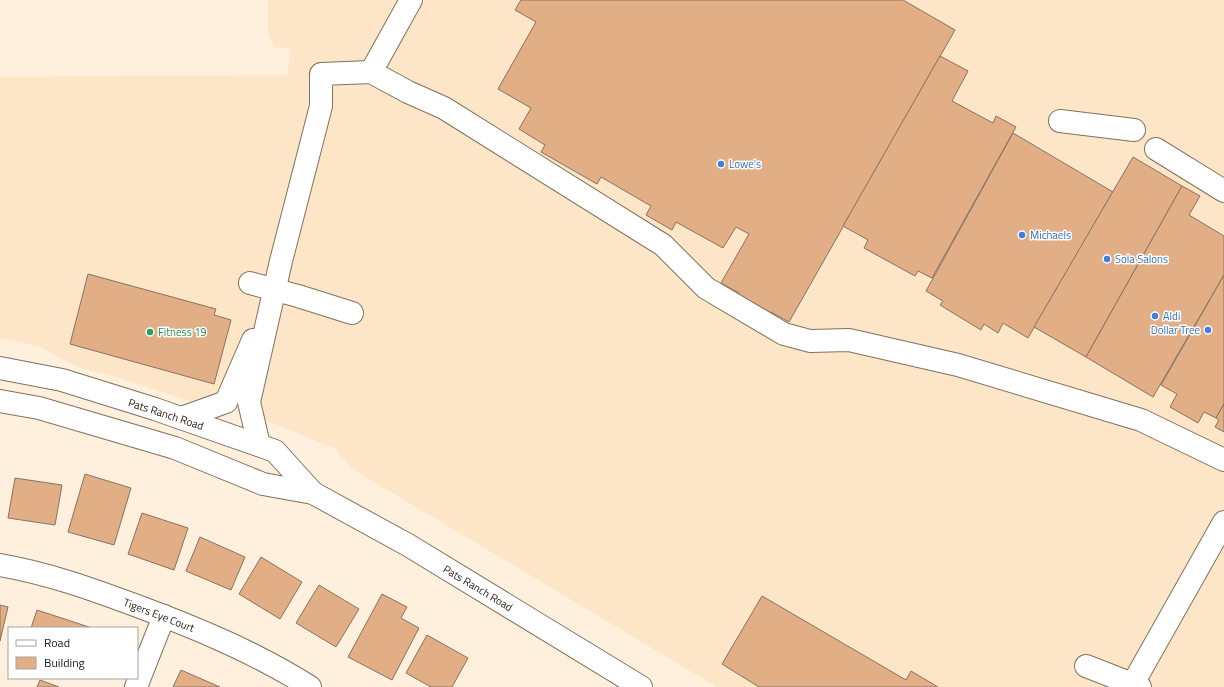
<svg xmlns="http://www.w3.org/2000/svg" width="1224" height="687" font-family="'Titillium Web',sans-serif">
<rect width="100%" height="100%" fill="#fef0dd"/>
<!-- built -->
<polygon fill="#fce6c7" points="268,0 1224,0 1224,687 717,687 354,470 334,448 208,397 201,400 190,401 116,377 80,368 38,346 0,338 0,77 287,75 291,49 275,47 268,36"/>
<!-- building -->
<g fill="#e1ae85" stroke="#887261">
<polygon points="521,0 903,0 955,30 789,322 771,312 769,316 737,297 739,293 721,283 749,234 736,227 723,248 676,222 672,230 646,215 651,206 601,177 597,184 541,152 545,145 519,129 531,108 498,89 536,22 515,10"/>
<polygon points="940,56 968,71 952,101 993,123 996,116 1016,127 932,278 918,271 915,276 864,248 868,240 843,226"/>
<polygon points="1013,133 1113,192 1028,338 1003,323 998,333 984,324 981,330 940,305 943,301 926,291"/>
<polygon points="1133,157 1182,186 1086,357 1034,327"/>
<polygon points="1182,186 1200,196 1189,215 1224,236 1224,275 1153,397 1086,357"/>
<polygon points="88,274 216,309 214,315 231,320 214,384 70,344"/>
<polygon points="1224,275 1224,404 1216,418 1204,412 1198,423 1170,407 1177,394 1161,385"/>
<polygon points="1224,404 1224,432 1215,427 1219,420 1216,418"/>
<polygon points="85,474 131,488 114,545 68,532"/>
<polygon points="15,478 62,485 55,525 8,518"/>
<polygon points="142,513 188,528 174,570 128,554"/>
<polygon points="200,537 245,557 231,590 186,571"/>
<polygon points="261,557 302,582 280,619 239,594"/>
<polygon points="319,585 359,609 336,647 296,623"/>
<polygon points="382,594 407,607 401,618 419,628 392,680 348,657"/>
<polygon points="762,596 906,680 911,671 938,687 759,687 722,664"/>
<polygon points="0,605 8,607 0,641"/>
<polygon points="37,610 92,628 31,628"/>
<polygon points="427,635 468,658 452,687 431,687 406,673"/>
<polygon points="181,670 220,687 173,687"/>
<polygon points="40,680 59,687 37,687"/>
</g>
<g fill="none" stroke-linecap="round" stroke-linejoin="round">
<!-- minor casing -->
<g stroke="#80715b" stroke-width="24">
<g id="minor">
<polyline points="371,72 411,0"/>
<polyline points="1060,121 1134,130"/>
<polyline points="1156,149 1224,191"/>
<polyline points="250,283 298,296 352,313"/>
<polyline points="0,368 62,380 155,409 275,451 313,493"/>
<polyline points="0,401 39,408 175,448 263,484 313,493 408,545 641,687"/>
<polyline points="181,418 226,402 253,340"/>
<polyline points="259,445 249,402 281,261 321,106 321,74 371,72 408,92 444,108 663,245 706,288 784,334 810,341 849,340 958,365 1141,420 1224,460"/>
<path d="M0 565C48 573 94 590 140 607 199 629 256 653 310 687"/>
<polyline points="1086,666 1140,687"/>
<polyline points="136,687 164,616"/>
<polyline points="1131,687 1224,522"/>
</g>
</g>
<!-- minor -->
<use href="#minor" stroke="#fff" stroke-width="22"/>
</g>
<!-- markers -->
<g fill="#3f7fe0" stroke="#fff" stroke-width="1.5">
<circle cx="721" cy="164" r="4"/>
<circle cx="1022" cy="235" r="4"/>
<circle cx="1107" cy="259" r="4"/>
<circle cx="1155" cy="316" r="4"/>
<circle cx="1208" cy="330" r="4"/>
</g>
<circle fill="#2e9e5b" stroke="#fff" stroke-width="1.5" cx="150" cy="332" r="4"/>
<g text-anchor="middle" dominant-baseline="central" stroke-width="3" stroke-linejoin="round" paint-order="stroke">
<!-- shop labels -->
<g font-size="11" fill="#366cbe" stroke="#fff" text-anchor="start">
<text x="729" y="164">Lowe's</text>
<text x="1030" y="235">Michaels</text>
<text x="1115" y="259">Sola Salons</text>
<text x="1163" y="316">Aldi</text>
<text x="1200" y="330" text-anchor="end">Dollar Tree</text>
</g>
<!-- leisure labels -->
<g font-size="11" fill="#27864d" stroke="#fff" text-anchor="start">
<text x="158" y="332">Fitness 19</text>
</g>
<!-- street labels -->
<g font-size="11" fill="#1e180f" stroke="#fff">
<text transform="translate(166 414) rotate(18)">Pats Ranch Road</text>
<text transform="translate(478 588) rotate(31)">Pats Ranch Road</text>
<text transform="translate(159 615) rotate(21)">Tigers Eye Court</text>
</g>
</g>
<!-- legend -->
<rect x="8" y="627" width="130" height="52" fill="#ffffff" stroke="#a5a39f"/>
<rect x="16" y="640" width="20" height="6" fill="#ffffff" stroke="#a5a39f"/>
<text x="44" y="647" font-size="12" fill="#1e180f">Road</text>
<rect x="16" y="657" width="20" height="12" fill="#e1ae85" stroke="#a5a39f"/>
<text x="44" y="667" font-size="12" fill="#1e180f">Building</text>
</svg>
